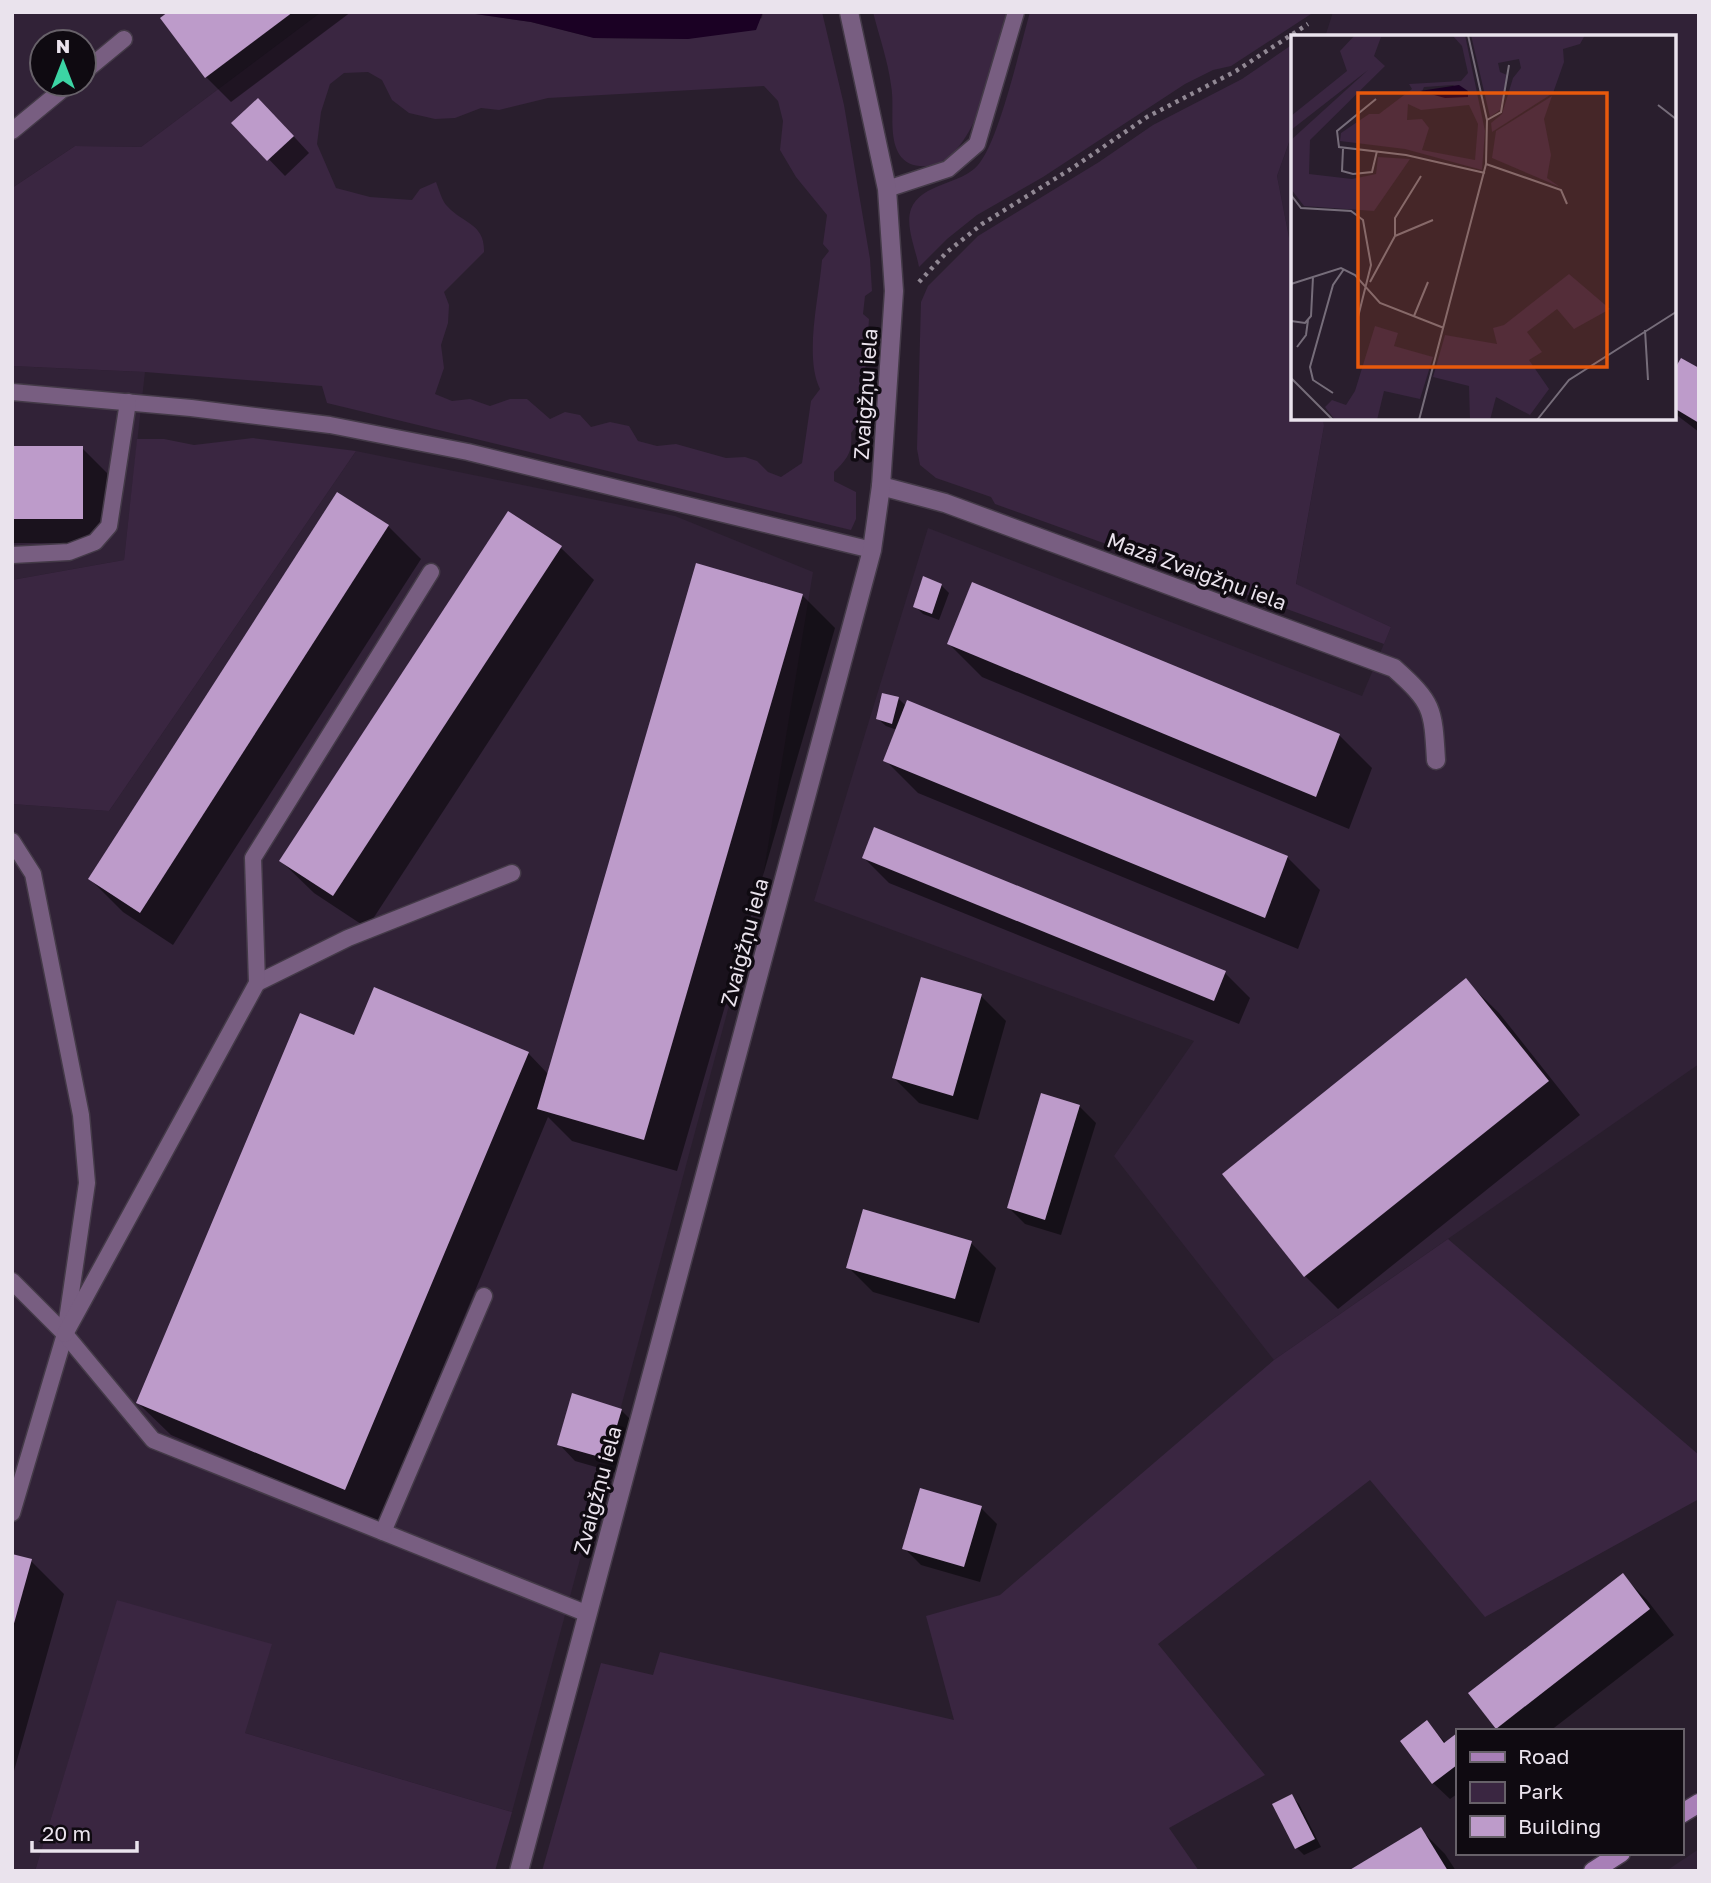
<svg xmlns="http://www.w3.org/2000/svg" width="1711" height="1883" font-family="'Golos Text',sans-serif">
<rect width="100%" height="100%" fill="#291e2d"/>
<!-- built -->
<g fill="#312237" fill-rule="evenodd">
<path d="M12 12H321L141 147 75 146 12 188ZM42 42H84V84H42Z"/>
<polygon points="1333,12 1699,12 1699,1064 1274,1360 1114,1156 1194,1041 814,901 928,528 1362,696 1391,627 1296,585 1324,426 1323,418 1674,418 1674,37 1325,37"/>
<polygon points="1293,131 1293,258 1277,176"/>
<polygon points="12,366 145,372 124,560 12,580"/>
<polygon points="356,451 675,516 813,572 762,883 512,1812 245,1733 118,1600 35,1871 12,1871 12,804 109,811"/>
<polygon points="1699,1849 1699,1871 1666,1871"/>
</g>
<!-- green -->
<g fill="#3a2641" fill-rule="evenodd">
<path d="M321 12H462L531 22 594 38 688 39 762 18 763 12H822L844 105 870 259 872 291 865 296 863 314 869 319 866 365 860 392 863 399 861 419 851 433C853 452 847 459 834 472V481L856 492V519L851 530 327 403 322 386 145 372 12 366V188L75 146 141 147ZM368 72 382 80 392 100 409 113 435 119 455 118 481 108 499 110 548 98 764 86 778 101 783 121 780 150 796 177 827 215 823 244 829 251 822 260C819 298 804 356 820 389L811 401 802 463 781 477 768 472 757 461 745 457 726 458 676 444 657 446 638 441 629 426 610 422 591 427 580 415 565 412 550 419 527 399H510L490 406 470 399 452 401 435 394 444 368 441 345 448 323 449 305 444 292 484 252C485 224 464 224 448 207 442 202 439 189 436 182L420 189 412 200 370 197 336 188 317 144 321 112 330 84 344 73Z"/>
<path d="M873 12H1007C995 53 979 161 927 166 916 167 905 164 899 154 888 135 895 107 891 85 888 61 879 36 873 12Z"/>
<path d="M1030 12H1314L1231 66 1213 70 1185 84 1043 177 977 215 947 239 919 267C916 250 905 226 911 209 921 183 961 185 978 165 999 141 1020 47 1030 12Z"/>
<polygon points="1293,44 1293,131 1277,176 1293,258 1293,418 1323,418 1324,426 1296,584 1391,627 1384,644 995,504 991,497 936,478 920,465 917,449 921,302 928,286 978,236 1099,162 1153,125 1242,79"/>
<polygon points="253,438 356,451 109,811 12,804 12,580 124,560 137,439 164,439 194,445"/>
<polygon points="1448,1239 1699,1455 1699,1499 1485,1617 1370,1480 1158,1644 1265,1775 1169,1828 1199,1871 542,1871 601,1663 653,1675 660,1652 954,1720 926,1616 1000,1595 1274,1360"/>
<polygon points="117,1600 272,1644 245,1733 512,1812 495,1871 35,1871"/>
</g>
<!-- water -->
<polygon fill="#1b0124" points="462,12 763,12 756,30 688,39 594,38 531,22"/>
<!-- shadow -->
<g fill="#0007">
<polygon points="171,12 351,12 231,102 206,77 162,19"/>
<polygon points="275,116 309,153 285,176 234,123"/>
<polygon points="1699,370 1699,432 1674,413 1674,374"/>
<polygon points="12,448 82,448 107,473 107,543 12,543"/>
<polygon points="337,494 388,526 421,559 173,945 123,912 90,879"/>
<polygon points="509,513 561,548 594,580 367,928 314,893 281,861"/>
<polygon points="941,585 949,593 939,620 923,614 915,606"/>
<polygon points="802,595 835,628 677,1171 572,1141 548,1117 378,1522 171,1435 138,1403 354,1037 528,1053 549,1075"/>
<polygon points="949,644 1339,735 1372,768 1349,829 982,677"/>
<polygon points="898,698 907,707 1287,857 1320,890 1298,949 918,793 885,760 897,730 886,726 878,719"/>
<polygon points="864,858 1225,973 1250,998 1239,1024 889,883"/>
<polygon points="1466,981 1499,1013 1580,1115 1338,1309 1305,1276 1224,1174"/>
<polygon points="981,996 1006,1021 978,1120 919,1103 894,1078"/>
<polygon points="1079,1106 1096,1123 1061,1235 1025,1224 1009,1208"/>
<polygon points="971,1243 996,1268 979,1323 873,1292 848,1267"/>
<polygon points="621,1410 638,1427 624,1475 575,1461 559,1444"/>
<polygon points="981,1508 997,1524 980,1582 921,1565 904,1548"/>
<polygon points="12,1556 31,1561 64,1594 12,1778"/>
<polygon points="1622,1575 1647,1600 1674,1635 1550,1731 1500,1731 1497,1727"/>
<polygon points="1426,1723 1446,1743 1457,1735 1457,1794 1450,1799 1433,1783"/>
<polygon points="1291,1796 1299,1804 1321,1847 1304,1855 1296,1847"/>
<polygon points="1420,1829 1445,1854 1456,1871 1352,1871"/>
</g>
<!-- building -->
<g fill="#bd9bca">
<polygon points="168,12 293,12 205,78 160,18"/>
<polygon points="258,98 294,136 267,161 231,123"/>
<polygon points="1681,358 1699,368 1699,423 1674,408 1674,370"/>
<rect x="12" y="446" width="71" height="73"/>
<polygon points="337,492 389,525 140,913 88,879"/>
<polygon points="508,511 562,546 333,896 279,861"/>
<polygon points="696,563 803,594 644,1140 537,1109"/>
<polygon points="923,576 942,584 932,614 913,607"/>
<polygon points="972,582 1340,734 1316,797 947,644"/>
<polygon points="882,693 899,697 892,724 876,719"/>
<polygon points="907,700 1288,856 1265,918 883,761"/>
<polygon points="874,827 1226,971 1214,1001 862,858"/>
<polygon points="921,977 982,994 953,1096 892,1078"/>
<polygon points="1466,978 1549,1081 1304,1277 1222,1174"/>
<polygon points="374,987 529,1052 345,1490 136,1403 300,1013 354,1035"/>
<polygon points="1041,1093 1080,1105 1045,1220 1007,1208"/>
<polygon points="863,1209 972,1241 955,1299 846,1268"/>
<polygon points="572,1393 622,1409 607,1459 557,1445"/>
<polygon points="920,1488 982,1506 964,1567 902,1549"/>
<polygon points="12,1554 32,1559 13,1627 12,1627"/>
<polygon points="1623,1573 1650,1609 1496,1729 1468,1693"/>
<polygon points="1427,1720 1444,1743 1457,1733 1457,1765 1432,1784 1400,1741"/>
<polygon points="1292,1794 1315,1839 1295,1849 1272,1804"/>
<polygon points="1421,1827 1448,1871 1348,1871"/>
</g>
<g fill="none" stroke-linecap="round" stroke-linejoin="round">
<!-- lane casing -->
<g stroke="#443a48" stroke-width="19">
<g id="lane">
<polyline points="84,72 124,39"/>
<polyline points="12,131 69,84"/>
<polyline points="887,189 948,169 977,144 1016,12"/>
<polyline points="12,392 191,408 330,425 468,452 872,550"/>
<polyline points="12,555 69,552 95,542 109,526 128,402"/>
<polyline points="12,841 33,874 81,1115 87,1183 65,1334 12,1513"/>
<polyline points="257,983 348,938 512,873"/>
<polyline points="12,1281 65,1334 153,1440 588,1614"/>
<polyline points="65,1334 257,983 253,858 431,572"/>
<polyline points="383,1532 484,1296"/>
</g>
</g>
<!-- street casing -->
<g stroke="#443a48" stroke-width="21">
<g id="street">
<path d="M881 486 945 503 1394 668C1433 703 1433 708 1436 760"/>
<polyline points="519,1871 872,550 881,486 894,291 887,189 849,12"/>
</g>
</g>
<!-- secondary casing -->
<g stroke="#443a48" stroke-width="21">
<g id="secondary">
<polyline points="1681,1814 1699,1803"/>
<polyline points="1593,1871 1621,1853"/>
</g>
</g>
<!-- path -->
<polyline stroke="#918894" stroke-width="4.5" stroke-dasharray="3.5 5" stroke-linecap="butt" points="919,282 947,252 982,224 1074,167 1147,117 1236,71 1308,24"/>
<!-- lane -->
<use href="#lane" stroke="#785e81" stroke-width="16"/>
<!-- street -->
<use href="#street" stroke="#785e81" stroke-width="18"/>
<!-- secondary -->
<use href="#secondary" stroke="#a87fb7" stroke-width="18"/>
</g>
<g text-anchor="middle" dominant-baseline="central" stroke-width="7" stroke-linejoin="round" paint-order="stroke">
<!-- street labels -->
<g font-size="21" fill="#eae3ed" stroke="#0f0a11">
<text transform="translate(865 394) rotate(-86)">Zvaigžņu iela</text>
<text transform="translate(1197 571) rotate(20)">Mazā Zvaigžņu iela</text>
<text transform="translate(744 942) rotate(-75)">Zvaigžņu iela</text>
<text transform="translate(597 1490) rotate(-75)">Zvaigžņu iela</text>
</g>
</g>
<!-- overview -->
<g transform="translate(1291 35)">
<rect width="385" height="385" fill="#291e2d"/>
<path d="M64 0H174L194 96 191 135 114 114 49 106 50 98 78 79H88L121 54 118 49 170 46 177 38 171 11 162 1 90 2 83 21 94 31 19 105 18 139 61 144 85 139 87 122 119 124 83 176 13 171 0 154V105L77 35 0 95V81L56 36 49 16ZM162 50 177 62 130 59 133 52ZM117 69 130 75 178 70 187 89 184 125 131 115 138 93 131 84 116 85ZM180 0H294L289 9 272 14 273 27 262 58 201 97 200 88 211 79 222 43 230 33 228 24 207 28 209 37 216 40 209 75 199 82ZM261 61 253 84 260 120 256 143 269 152 201 123 205 96ZM278 239 319 274 283 294 266 274 236 297 251 317 238 325 258 354 239 380 205 362 199 385H179L178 351 142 342 154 300 206 309 202 293 213 290ZM84 291 107 298 103 311 142 322 129 364 93 356 86 385H44L34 372 41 365 55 370 64 356Z" fill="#3a2641" fill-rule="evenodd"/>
<path d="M168 50 177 56V62L154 63 129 56Z" fill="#1b0124"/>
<path fill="none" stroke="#766d7a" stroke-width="2" d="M85 64 46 96 48 112 115 120 194 138M367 70 385 84M196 85 210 77 218 30M52 114 51 136 62 139 81 137 86 116M195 129 270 155 276 169M0 160 10 173 60 176 72 185 80 230 67 282M104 201 142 185M79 247 104 201V183L130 141M0 249 50 233 64 240 89 268 153 293M123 281 137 247M0 286 14 288 20 281 22 242M354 295 357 345M6 312 15 300 17 285M0 343 42 385M42 358 22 345 19 332 42 250 53 234M128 385 195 129 196 85 177 0M246 385 278 345 385 277"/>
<path fill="#e8590c" fill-opacity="0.15" stroke="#e8590c" stroke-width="3.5" d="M67 58H316V332H67Z"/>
<rect width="385" height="385" fill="none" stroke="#eae3ed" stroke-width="3.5"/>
</g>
<!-- border -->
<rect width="1711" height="1883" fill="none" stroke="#eae3ed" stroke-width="28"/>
<!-- legend -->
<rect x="1456" y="1729" width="228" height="126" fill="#0f0a11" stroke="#676169" stroke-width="2"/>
<rect x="1470" y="1752" width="35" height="10" fill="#a87fb7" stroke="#676169" stroke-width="2"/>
<text x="1518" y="1764" font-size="21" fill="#eae3ed">Road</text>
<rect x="1470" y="1782" width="35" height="21" fill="#3a2641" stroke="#676169" stroke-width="2"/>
<text x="1518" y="1799" font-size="21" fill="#eae3ed">Park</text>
<rect x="1470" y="1816" width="35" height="21" fill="#bd9bca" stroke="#676169" stroke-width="2"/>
<text x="1518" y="1834" font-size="21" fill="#eae3ed">Building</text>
<!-- north arrow -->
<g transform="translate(63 63)"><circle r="33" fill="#0f0a11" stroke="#676169" stroke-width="2"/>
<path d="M0-5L12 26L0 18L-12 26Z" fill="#3cd4a4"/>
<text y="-10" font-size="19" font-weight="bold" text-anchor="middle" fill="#eae3ed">N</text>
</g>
<!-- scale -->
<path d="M32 1841v10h105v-10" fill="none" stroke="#eae3ed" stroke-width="3.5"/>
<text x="42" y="1841" font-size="21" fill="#eae3ed" stroke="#0f0a11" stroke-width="5" paint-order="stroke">20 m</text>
</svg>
